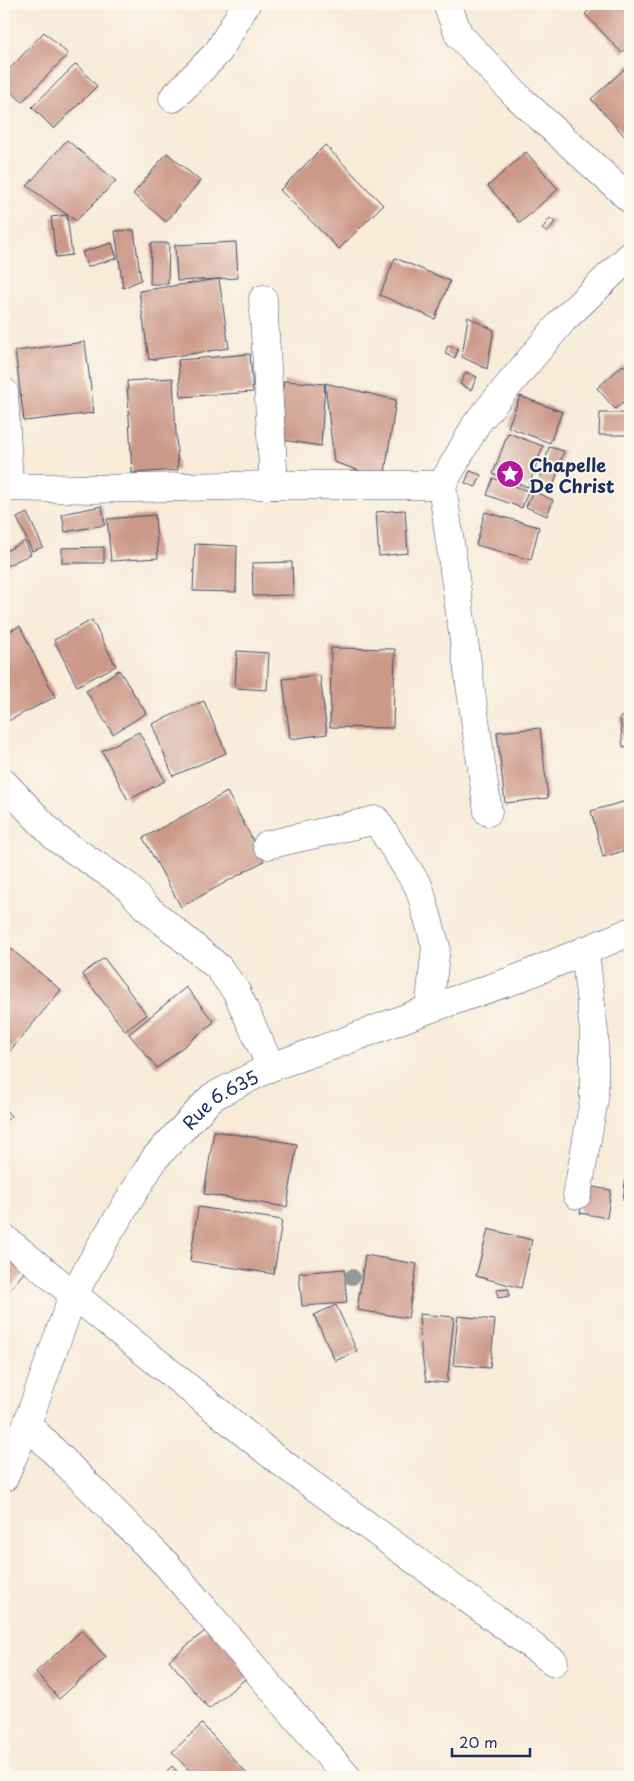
<svg xmlns="http://www.w3.org/2000/svg" width="634" height="1781" font-family="'Playpen Sans',sans-serif">
<rect width="100%" height="100%" fill="#fbf7ec"/>
<filter id="ink" filterUnits="userSpaceOnUse"><feTurbulence type="fractalNoise" baseFrequency=".02" numOctaves="2"/><feDisplacementMap in="SourceGraphic" scale="10" xChannelSelector="R" yChannelSelector="G"/><feConvolveMatrix kernelMatrix="1 2 1 2 8 2 1 2 1" color-interpolation-filters="sRGB"/></filter>
<filter id="wash" filterUnits="userSpaceOnUse"><feTurbulence type="fractalNoise" baseFrequency=".0096" numOctaves="4" result="noise"/><feDisplacementMap in="SourceGraphic" scale="20" xChannelSelector="R" yChannelSelector="G"/><feGaussianBlur stdDeviation="1.12" result="paint"/><feColorMatrix in="noise" values="0 0 0 0 0 0 0 0 0 0 0 0 0 0 0 0 0 1.4 0 .05"/><feComposite in="paint" operator="in"/></filter>
<g filter="url(#wash)">
<rect width="100%" height="100%" fill="#f8ebd8"/>
<g id="blocks">
<!-- building -->
<g fill="#cc9989">
<polygon points="596,4 627,4 630,7 630,45 622,53 585,14"/>
<polygon points="44,32 68,54 22,102 4,85 4,75"/>
<polygon points="76,64 97,86 54,129 32,107"/>
<polygon points="630,64 630,142 591,99"/>
<polygon points="67,140 116,181 76,221 27,186"/>
<polygon points="325,145 383,205 339,249 280,190"/>
<polygon points="526,152 558,189 520,223 488,186"/>
<polygon points="167,153 200,181 166,222 133,194"/>
<polygon points="67,215 72,255 56,257 51,217"/>
<polygon points="550,218 555,222 547,233 542,229"/>
<polygon points="134,230 141,280 123,288 115,231"/>
<polygon points="236,242 238,278 177,281 175,245"/>
<polygon points="112,243 117,258 87,267 82,252"/>
<polygon points="151,243 169,243 168,284 150,284"/>
<polygon points="395,258 450,281 435,319 380,295"/>
<polygon points="219,279 229,348 149,360 139,291"/>
<polygon points="468,317 494,330 487,369 462,357"/>
<polygon points="85,342 94,413 24,421 15,351"/>
<polygon points="448,345 458,349 455,358 445,354"/>
<polygon points="250,354 253,392 181,397 178,360"/>
<polygon points="623,365 630,372 630,396 615,409 597,388"/>
<polygon points="466,372 477,377 471,390 460,384"/>
<polygon points="173,378 178,470 132,473 127,381"/>
<polygon points="284,381 325,384 321,446 276,439"/>
<polygon points="325,383 396,400 384,479 334,462"/>
<polygon points="520,396 562,412 550,443 508,427"/>
<polygon points="600,413 630,413 630,435 599,435"/>
<polygon points="508,433 543,446 528,487 493,474"/>
<polygon points="549,447 564,451 553,487 539,483"/>
<polygon points="470,471 481,475 476,487 465,483"/>
<polygon points="493,478 528,491 522,508 487,495"/>
<polygon points="533,491 553,500 547,516 526,507"/>
<polygon points="102,506 105,525 65,532 62,514"/>
<polygon points="405,510 408,553 379,556 376,512"/>
<polygon points="485,512 539,527 531,560 476,545"/>
<polygon points="27,513 43,547 32,551 17,518"/>
<polygon points="155,515 158,558 111,561 107,519"/>
<polygon points="25,541 31,554 4,567 4,552"/>
<polygon points="195,544 237,546 236,592 193,591"/>
<polygon points="104,547 104,563 62,563 62,548"/>
<polygon points="292,562 293,595 253,596 252,563"/>
<polygon points="92,620 116,666 77,686 54,640"/>
<polygon points="20,626 55,697 4,723 4,634"/>
<polygon points="331,648 395,649 393,728 330,727"/>
<polygon points="237,651 269,653 267,690 235,688"/>
<polygon points="119,670 146,713 113,734 86,691"/>
<polygon points="320,675 327,734 290,739 283,679"/>
<polygon points="204,701 226,753 173,776 152,724"/>
<polygon points="630,716 630,746 623,747 620,717"/>
<polygon points="540,728 548,798 505,803 497,732"/>
<polygon points="139,732 165,781 128,800 102,751"/>
<polygon points="227,792 264,861 181,907 143,838"/>
<polygon points="630,800 630,849 603,857 591,811"/>
<polygon points="6,945 61,990 4,1058 4,948"/>
<polygon points="104,958 147,1015 125,1031 82,974"/>
<polygon points="186,987 214,1022 157,1068 129,1034"/>
<polygon points="4,1108 11,1116 4,1123"/>
<polygon points="214,1131 297,1144 287,1207 204,1194"/>
<polygon points="629,1148 630,1149 630,1201 623,1200"/>
<polygon points="586,1186 611,1190 607,1218 580,1213"/>
<polygon points="198,1207 282,1220 274,1274 190,1261"/>
<polygon points="488,1229 532,1240 521,1288 476,1276"/>
<polygon points="4,1248 27,1269 5,1295 4,1294"/>
<polygon points="365,1255 417,1264 408,1318 357,1310"/>
<polygon points="344,1269 347,1303 302,1306 299,1273"/>
<polygon points="509,1289 509,1296 498,1298 497,1290"/>
<polygon points="336,1305 357,1351 335,1361 314,1315"/>
<polygon points="419,1314 454,1317 447,1383 426,1381 421,1349"/>
<polygon points="458,1316 495,1320 490,1368 453,1365"/>
<polygon points="210,1627 250,1675 209,1709 169,1660"/>
<polygon points="82,1630 106,1657 59,1699 36,1672"/>
<polygon points="202,1724 248,1775 245,1777 195,1777 172,1752"/>
<polygon points="172,1766 182,1777 161,1777"/>
</g>
</g>
</g>
<g filter="url(#ink)">
<use href="#blocks" fill-opacity="0" stroke="#3c4b70" stroke-width="1"/>
<g fill="none" stroke-linecap="round" stroke-linejoin="round">
<!-- minor casing -->
<g stroke="#3c4b70" stroke-width="29">
<g id="minor">
<polyline points="447,4 459,35 518,97 630,199"/>
<polyline points="173,98 218,52 246,4"/>
<polyline points="263,299 274,485"/>
<polyline points="4,392 9,487"/>
<polyline points="4,487 92,489 274,485 442,485"/>
<polyline points="4,783 56,838 126,885 145,906 218,967 236,991 271,1067"/>
<polyline points="488,812 442,485 477,423 563,320 630,256"/>
<polyline points="267,845 376,820 419,887 436,947 429,1009"/>
<polyline points="577,1195 594,1100 594,1032 585,950"/>
<polyline points="4,1238 274,1457 554,1662"/>
<polyline points="27,1424 167,1565 347,1777"/>
<path id="s1" d="M4 1478 27 1424 73 1295 102 1244 155 1158 212 1097 271 1067 337 1044 429 1009 514 980 630 932"/>
</g>
</g>
<!-- minor -->
<use href="#minor" stroke="#fff" stroke-width="28"/>
</g>
<!-- trees -->
<circle fill="#959a98" cx="352" cy="1277" r="8"/>
</g>
<!-- icons -->
<defs>
<g id="sight-disc" transform="scale(1.4375)"><circle r="9.5" fill="#b5179e" stroke="#fbf7ec"/><path d="M0-6L1.8-2.2L6-1.7L2.9 1.2L3.7 5.4L0 3.3L-3.7 5.4L-2.9 1.2L-6-1.7L-1.8-2.2Z" fill="#fff"/></g>
</defs>
<g fill-rule="evenodd">
<use href="#sight-disc" x="510" y="474"/>
</g>
<g text-anchor="middle" dominant-baseline="central" stroke-width="4" stroke-linejoin="round" paint-order="stroke">
<!-- poi labels -->
<g font-size="18" font-weight="bold" fill="#1b2f5e" stroke="#fbf7ec" text-anchor="start">
<text x="529" y="464">Chapelle<tspan x="529" dy="21">De Christ</tspan></text>
</g>
<!-- street labels -->
<g font-size="18" fill="#1b2f5e" stroke="#fbf7ec">
<text stroke="none"><textPath href="#s1" startOffset="444">Rue 6.635</textPath></text>
</g>
</g>
<!-- margin -->
<rect width="634" height="1781" fill="none" stroke="#fbf7ec" stroke-width="20"/>
<!-- scale -->
<path d="M452 1748v8h78v-8" fill="none" stroke="#1b2f5e" stroke-width="2.5"/>
<text x="459" y="1748" font-size="15" fill="#1b2f5e" stroke="#fbf7ec" stroke-width="4" paint-order="stroke">20 m</text>
</svg>
